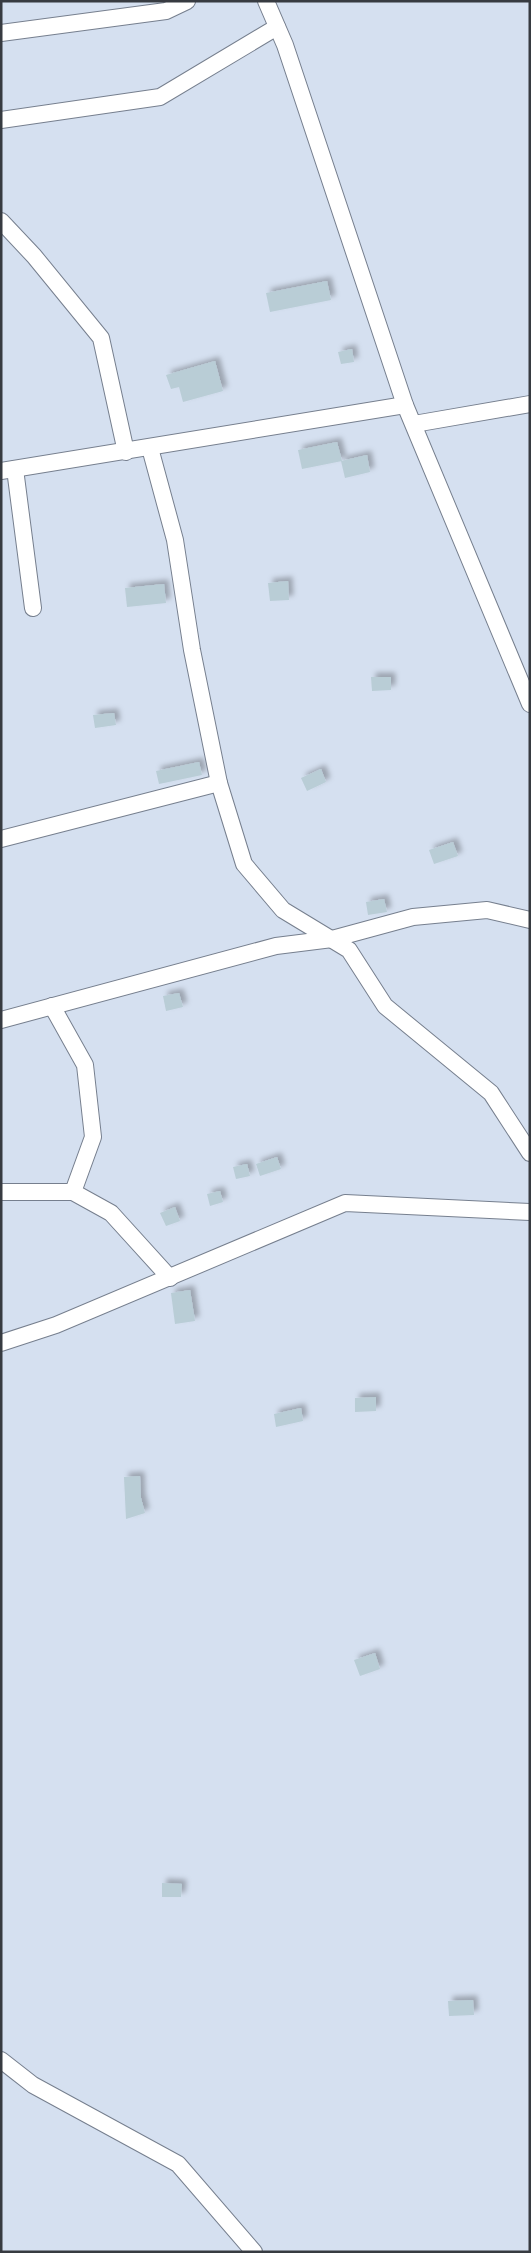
<svg xmlns="http://www.w3.org/2000/svg" width="531" height="2253" font-family="'Source Sans 3',sans-serif">
<defs>
<filter id="shadow"><feDropShadow dx="4.5" dy="-4.5" stdDeviation="2.5" flood-color="#0004"/></filter>
</defs>
<rect width="100%" height="100%" fill="#d5e0f0"/>
<!-- building -->
<g fill="#b9cdd6" filter="url(#shadow)">
<polygon points="327,281 331,300 270,312 266,293"/>
<polygon points="352,349 354,362 341,364 338,352"/>
<polygon points="215,361 223,391 183,402 179,387 171,389 166,375"/>
<polygon points="337,442 342,461 302,469 298,450"/>
<polygon points="367,455 370,472 345,478 341,461"/>
<polygon points="288,581 289,600 270,601 268,583"/>
<polygon points="164,584 166,603 127,607 125,588"/>
<polygon points="371,677 391,677 391,690 372,691"/>
<polygon points="114,713 116,725 95,728 93,715"/>
<polygon points="199,762 202,775 159,784 156,771"/>
<polygon points="321,769 326,782 307,791 301,778"/>
<polygon points="453,842 458,856 434,864 429,850"/>
<polygon points="384,899 387,912 368,915 366,902"/>
<polygon points="179,993 183,1007 166,1011 163,996"/>
<polygon points="277,1157 281,1169 260,1176 256,1164"/>
<polygon points="247,1164 250,1176 236,1179 233,1167"/>
<polygon points="220,1191 223,1202 210,1206 207,1194"/>
<polygon points="175,1207 180,1221 166,1226 160,1213"/>
<polygon points="190,1290 195,1321 175,1324 171,1293"/>
<polygon points="376,1397 376,1411 355,1412 355,1398"/>
<polygon points="301,1408 303,1421 276,1427 274,1414"/>
<polygon points="140,1476 141,1498 145,1513 126,1519 124,1477"/>
<polygon points="375,1653 380,1669 360,1676 354,1660"/>
<polygon points="162,1883 182,1884 181,1897 162,1897"/>
<polygon points="473,2000 474,2015 449,2016 448,2001"/>
</g>
<g fill="none" stroke-linecap="round" stroke-linejoin="round">
<!-- minor casing -->
<g stroke="#767f8e" stroke-width="18">
<g id="minor">
<polyline points="266,1 285,45 405,405 530,704"/>
<polyline points="1,33 166,11 187,1"/>
<polyline points="1,120 160,97 277,27"/>
<polyline points="1,221 34,256 101,338 126,452"/>
<polyline points="414,424 530,404"/>
<polyline points="150,448 175,540 192,650 219,783 244,864 283,910 349,950 385,1006 491,1093 530,1153"/>
<polyline points="15,469 33,608"/>
<polyline points="1,471 405,405"/>
<polyline points="1,839 219,783"/>
<polyline points="52,1006 85,1065 93,1137 73,1192"/>
<polyline points="1,1020 276,946 332,939 413,917 487,910 530,920"/>
<polyline points="1,1192 73,1192 111,1213 170,1278"/>
<polyline points="1,1343 56,1325 345,1203 530,1212"/>
<polyline points="1,2060 33,2085 178,2164 254,2252"/>
</g>
</g>
<!-- minor -->
<use href="#minor" stroke="#fff" stroke-width="16"/>
</g>
<!-- border -->
<rect width="531" height="2253" fill="none" stroke="#373b41" stroke-width="5"/>
</svg>
